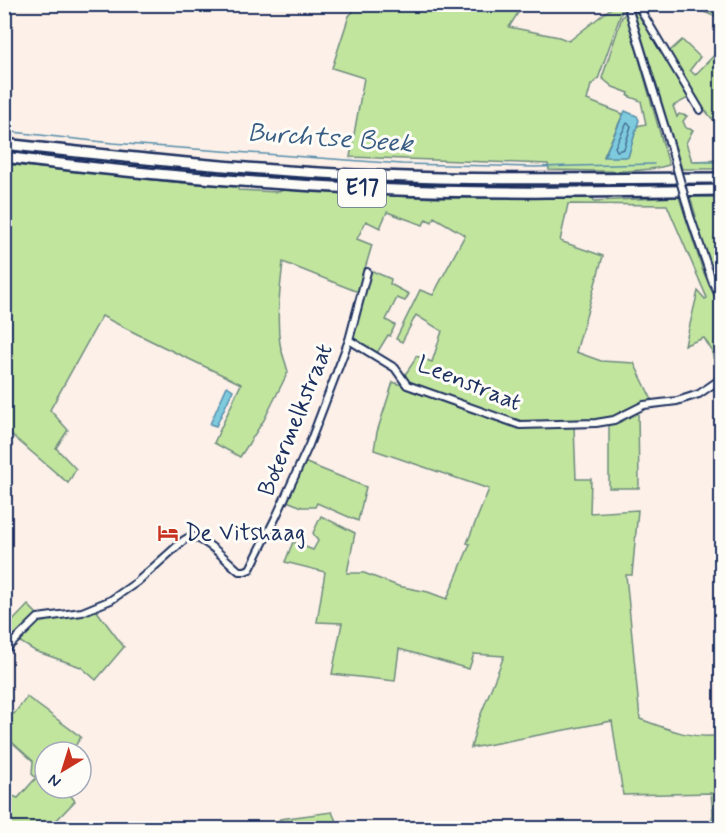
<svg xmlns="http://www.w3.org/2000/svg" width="726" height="833" font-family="Mynerve,sans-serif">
<rect width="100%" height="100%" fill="#fcf0e8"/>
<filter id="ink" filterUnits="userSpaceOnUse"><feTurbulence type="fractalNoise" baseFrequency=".0167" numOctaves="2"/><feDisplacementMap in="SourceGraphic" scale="12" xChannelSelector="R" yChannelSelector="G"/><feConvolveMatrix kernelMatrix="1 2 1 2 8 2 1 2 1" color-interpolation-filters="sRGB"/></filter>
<g filter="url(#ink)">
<!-- green -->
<g fill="#c2e59e" stroke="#6e8a7e" stroke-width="1.5">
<path d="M359 5H523L509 27 559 37 569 41 615 5H624L598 79 591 85 587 100 623 114 604 156 628 157 637 126 646 124 641 101 628 96 629 93 613 87 602 78 622 17 626 13 669 165C637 175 584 170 549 170L548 164 350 157 364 78 332 68 349 16Z"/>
<polygon points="698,5 721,5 721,19 697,9"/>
<polygon points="636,6 690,97 673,106 677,117 679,114 687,116 683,121 686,128 693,130 686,143 692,161 721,160 721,169 682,169 633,8"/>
<path d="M682 40 700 57 690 70 695 75 721 48V128C698 106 685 80 669 52Z"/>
<path d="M5 164 174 182 238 187V190L278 192 284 190 435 198H593L594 201 679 197 703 271 721 311 720 355 721 354 722 375 717 372 711 349 704 338 685 345 698 291 705 299 707 298 667 205 568 204 560 241 603 256 576 352 601 361 634 363 653 402C640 407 627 414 614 417 591 424 539 426 516 422L418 386 408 381 404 376 413 363 416 356 432 362 442 331 416 315 402 342 396 339 420 290 433 295 465 235 434 217 432 222 426 219 423 225 387 212 380 228 366 221 357 239 372 245 358 292 283 262C280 289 276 318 280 344 282 354 286 363 288 372L264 420 240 457 214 443 241 384C194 361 147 340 102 316L50 410 68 430 56 448 76 469 68 483 7 431 5 434Z"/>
<polygon points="690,197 721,197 721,294 694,217 696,216"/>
<polygon points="372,271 391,279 390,284 409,294 405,301 397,298 386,320 395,325 390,336 388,335 377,353 352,338 369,274"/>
<path d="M393 382 519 428 574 426 576 479H591L590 513 638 510 632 575H626L640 719C667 729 693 740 721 735V828H710L713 814 711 793 623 795 612 721 471 748 477 724 504 656 474 654 469 669 399 649 395 681 332 674 342 623 317 622 325 572 285 562 293 542 313 550 318 541 313 533 321 516 355 533 347 573H364L398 586 428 592 447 599 470 544 467 543 489 489 374 450 377 432Z"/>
<polygon points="638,410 639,488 609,488 609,424"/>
<polygon points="304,462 366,487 358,521 317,503 315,507 302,507 287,501"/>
<polygon points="28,605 37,614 5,646 5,629"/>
<polygon points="96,610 124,647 96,680 81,667 35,651 17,640 39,621 77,616"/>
<polygon points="27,697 81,737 71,752 45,752 45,788 65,788 75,801 49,828 5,828 5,793 18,798 36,778 32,774 33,761 5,736 5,714 8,709 14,714"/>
<polygon points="332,812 339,828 273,828 280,819"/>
</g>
<!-- water -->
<g fill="#7ecbde" stroke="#568dab" stroke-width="1.5">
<polygon points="625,111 637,116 639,120 628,157 604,157"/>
<polygon points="227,386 233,390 216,426 210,424"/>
</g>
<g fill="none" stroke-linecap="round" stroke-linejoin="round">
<!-- shore -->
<polygon stroke="#436d91" stroke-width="1.5" points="627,123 631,126 624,149 617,151 615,147"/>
<!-- stream -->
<g stroke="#568dab" stroke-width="1.5">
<polyline points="4,131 112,143 402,164 535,167 654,164"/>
<polyline points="695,162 722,162"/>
</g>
<!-- minor casing -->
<g stroke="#1b2f5e" stroke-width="10">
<g id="minor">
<polyline points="627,4 671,148"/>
<polyline points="637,4 700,110"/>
<polyline points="690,216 713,283 722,300"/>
<polyline points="349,340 395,368 407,385 520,425 596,423 614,420 644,405 677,401 699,394 722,378"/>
<path d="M4 651 38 618 82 612 111 600 137 582 184 540 191 536C209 541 225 559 239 571H245L250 569 276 517 309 445 349 340 367 272"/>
</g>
</g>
<!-- highway casing -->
<g stroke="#1b2f5e" stroke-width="14">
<g id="highway">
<path d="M4 144C130 158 255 171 380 176 494 181 608 178 722 178"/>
<path d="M4 157C126 173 249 183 371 189 488 194 605 192 722 190"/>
</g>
</g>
<!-- minor -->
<use href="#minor" stroke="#fdfcf7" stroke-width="6"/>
<!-- highway -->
<use href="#highway" stroke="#fdfcf7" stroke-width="9"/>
<!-- minor-bridge casing -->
<g stroke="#1b2f5e" stroke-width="10" stroke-linecap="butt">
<polyline id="minor-bridge" points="671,148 690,216"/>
</g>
<!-- minor-bridge -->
<use href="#minor-bridge" stroke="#fdfcf7" stroke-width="6"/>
</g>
</g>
<!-- icons -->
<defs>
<g id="hotel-bare" transform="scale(1.62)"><path d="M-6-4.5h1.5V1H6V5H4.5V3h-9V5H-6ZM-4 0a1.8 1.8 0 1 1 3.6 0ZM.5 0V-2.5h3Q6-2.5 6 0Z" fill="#c8321e" stroke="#fdfcf7" stroke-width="2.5" paint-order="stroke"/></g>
</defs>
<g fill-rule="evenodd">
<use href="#hotel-bare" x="168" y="533"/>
</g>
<g text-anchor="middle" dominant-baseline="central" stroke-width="6" stroke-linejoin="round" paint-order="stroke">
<!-- shield labels -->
<rect fill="#fdfcf7" stroke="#5f6c8c" stroke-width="1.5" x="338" y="169" width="48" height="38" rx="4.5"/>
<g font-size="22" font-weight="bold" fill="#1b2f5e">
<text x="362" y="188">E17</text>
</g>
<!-- street labels -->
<g font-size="24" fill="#1b2f5e" stroke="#fdfcf7">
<text transform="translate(469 384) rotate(22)">Leenstraat</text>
<text transform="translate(296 420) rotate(-68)">Botermelkstraat</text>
</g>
<!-- poi labels -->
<g font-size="24" fill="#1b2f5e" stroke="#fdfcf7" text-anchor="start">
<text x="185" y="533">De Vitshaag</text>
</g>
<!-- water labels -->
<g font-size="26" font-style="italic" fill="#395e84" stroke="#fdfcf7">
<text transform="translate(330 139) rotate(4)">Burchtse Beek</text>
</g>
</g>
<!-- margin -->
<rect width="726" height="833" fill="none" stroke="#fdfcf7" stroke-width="24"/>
<rect x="12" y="12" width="702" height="809" fill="none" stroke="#1b2f5e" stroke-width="2" filter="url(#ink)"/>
<!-- north arrow -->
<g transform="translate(63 770) rotate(218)"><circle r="28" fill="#fdfcf7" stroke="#a3aaba" stroke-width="1.5"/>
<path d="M0-4.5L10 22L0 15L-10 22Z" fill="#c8321e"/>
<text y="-9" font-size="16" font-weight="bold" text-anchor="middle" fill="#1b2f5e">N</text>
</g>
</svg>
